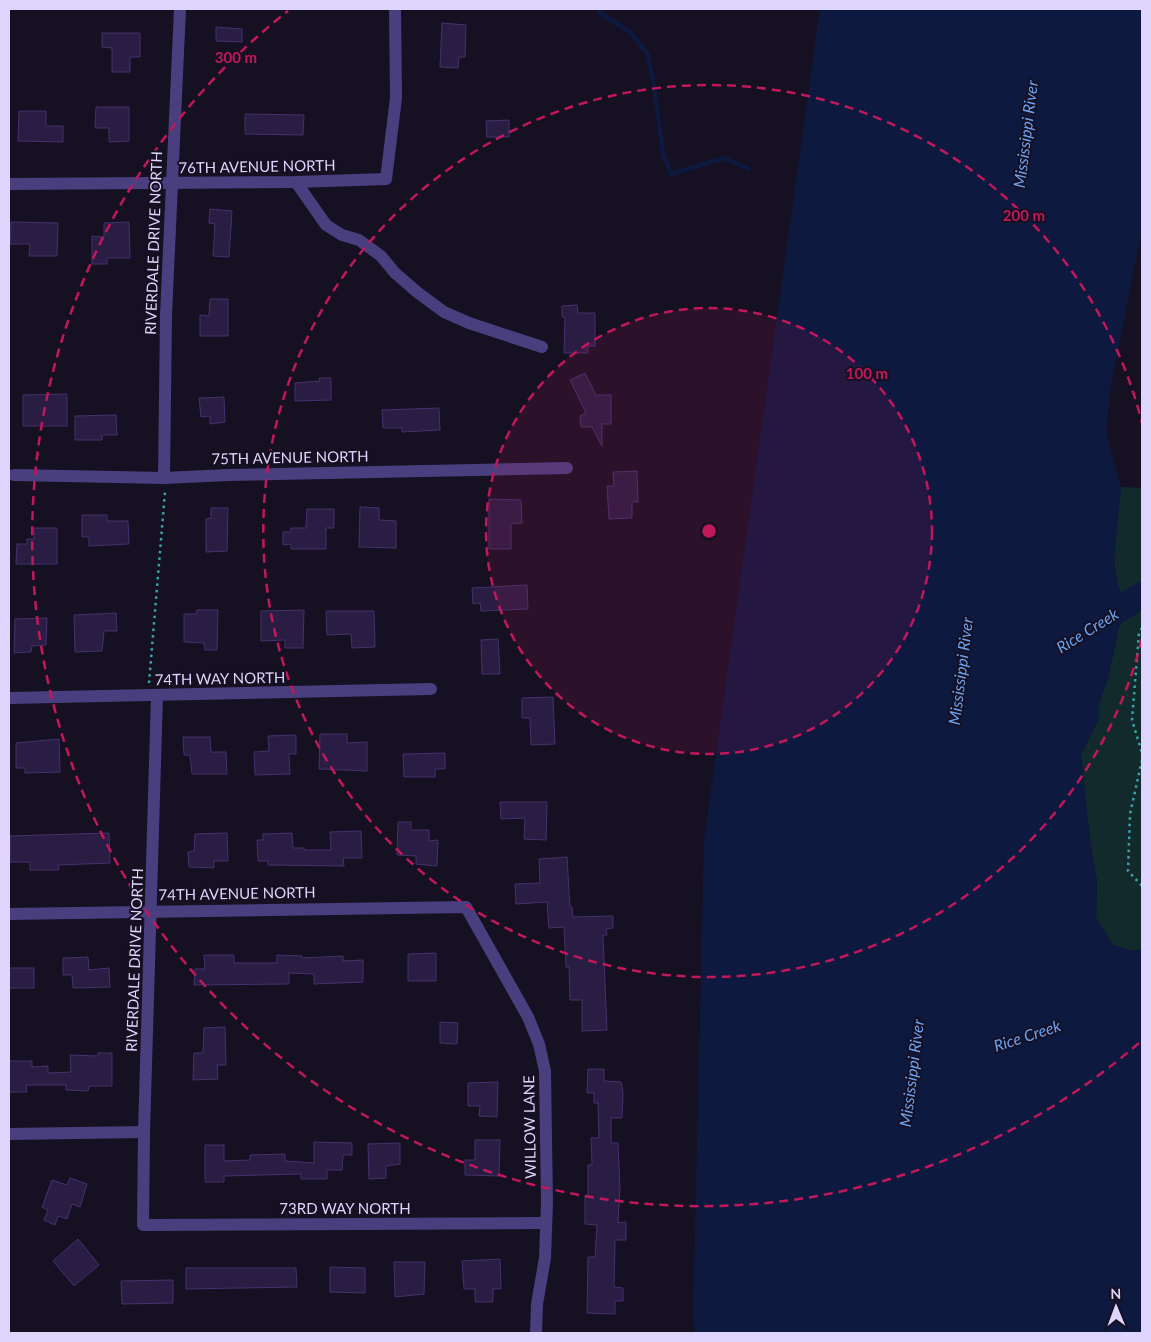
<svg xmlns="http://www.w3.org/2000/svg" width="1151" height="1342" font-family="Lato,sans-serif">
<rect width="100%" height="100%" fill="#161023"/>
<!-- green -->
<path fill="#132a2d" d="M1121 487 1142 488V949L1133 951 1113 945 1096 918 1097 882 1090 840 1081 755 1099 718V704L1108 678 1119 627 1129 606C1104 579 1118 521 1121 487Z"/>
<!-- water -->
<polygon fill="#0e193f" points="820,9 1142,9 1142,228 1110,391 1106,432 1121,487 1114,563 1121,598 1129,606 1119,627 1108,678 1099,704 1099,718 1081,755 1090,840 1097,882 1096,918 1113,945 1133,951 1142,949 1142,1333 695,1333 693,1317 704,840"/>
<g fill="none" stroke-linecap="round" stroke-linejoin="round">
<!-- stream -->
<polyline stroke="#0e193f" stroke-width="4.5" points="598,9 600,13 631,33 647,53 653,79 663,153 671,174 724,158 749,169"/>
<!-- river -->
<polyline stroke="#0e193f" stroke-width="26" points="1096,624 1142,595"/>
</g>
<!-- building -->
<g fill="#2a1d43" stroke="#45316d">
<polygon points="442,23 466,25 465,57 459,57 458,68 440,67"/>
<polygon points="216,27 242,29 242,42 216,41"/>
<polygon points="102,33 140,33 140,57 130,57 130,72 112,72 112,48 102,47"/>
<polygon points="96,107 129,107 129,141 109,142 109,128 95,128"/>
<polygon points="19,111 46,111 46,126 63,126 63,142 18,141"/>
<polygon points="245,114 304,115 303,135 245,134"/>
<polygon points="509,120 509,137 487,137 486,121"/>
<polygon points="210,209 232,211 229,257 213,256 215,224 209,223"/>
<polygon points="11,222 58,223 57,256 29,256 30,244 10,244"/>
<polygon points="129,222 130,258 107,258 107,264 92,264 92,236 104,237 104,223"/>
<polygon points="210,299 228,299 228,336 200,336 200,315 209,316"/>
<polygon points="577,305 578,313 595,313 595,346 588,346 588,353 564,353 565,317 562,317 562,306"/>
<polygon points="585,373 596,395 611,395 611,424 602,424 602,446 592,427 581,427 580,416 586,413 570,380"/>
<polygon points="319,378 331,378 331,400 295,401 295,383 320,381"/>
<polygon points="67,394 67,426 23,426 23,395"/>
<polygon points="224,397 225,422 210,424 210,416 201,417 199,398"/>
<polygon points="439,408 440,430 402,432 402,428 383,428 382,410"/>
<polygon points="116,415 117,435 102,435 102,440 75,440 75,416"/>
<polygon points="637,471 638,502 632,502 632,518 609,519 607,486 614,486 613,472"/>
<polygon points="489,499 521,500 522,523 511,524 511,549 489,549"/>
<polygon points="360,507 379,508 379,520 396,521 396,548 359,547"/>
<polygon points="211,508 228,508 227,551 206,552 206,519 211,518"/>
<polygon points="307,509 334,509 334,528 326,528 326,549 291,549 291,544 283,545 283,532 291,532 291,528 306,528"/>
<polygon points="82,515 107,515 107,521 128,521 129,544 89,546 89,537 82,537"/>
<polygon points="34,528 57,528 57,564 16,564 17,544 27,544 27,539 34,539"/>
<polygon points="527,585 528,609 481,611 480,603 473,604 472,588"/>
<polygon points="197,610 218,610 217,650 205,650 204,643 184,642 184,614 196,614"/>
<polygon points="304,610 303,648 285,648 285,640 261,641 261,611"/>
<polygon points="326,611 374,611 375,647 352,648 351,634 327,635"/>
<polygon points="116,613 117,631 104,631 102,651 75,652 74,615"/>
<polygon points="47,618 46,645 32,646 31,652 14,653 15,619"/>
<polygon points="498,639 500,674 482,674 481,640"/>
<polygon points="553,697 555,744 531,745 530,718 522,718 522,698"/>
<polygon points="320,734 347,734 347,743 367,742 367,771 319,769"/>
<polygon points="296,735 296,754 289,754 290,774 255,775 254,752 269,751 268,736"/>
<polygon points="183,737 210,737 211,752 226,752 227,774 192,774 190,755 184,755"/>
<polygon points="59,739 60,772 25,773 25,768 16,768 16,743"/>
<polygon points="445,753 445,769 435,769 435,777 404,777 403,754"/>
<polygon points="500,802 547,802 546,840 524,839 525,818 501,819"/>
<polygon points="398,822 411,822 411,830 429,830 429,841 438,840 437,866 416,864 416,856 397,855"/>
<polygon points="361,831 362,858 343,858 344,866 268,865 268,861 258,861 257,840 263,840 263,834 292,833 293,848 304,848 304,850 331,850 330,832"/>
<polygon points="109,833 110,863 58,865 59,870 30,870 30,862 10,862 10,836"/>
<polygon points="227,833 228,861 214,861 214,868 189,867 188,852 194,851 195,834"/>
<polygon points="567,857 570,907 572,907 573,917 613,916 613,928 606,929 607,935 603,935 607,1030 582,1031 582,1000 570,1000 569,967 566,967 564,927 549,928 547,902 516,904 515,884 540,883 539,859"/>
<polygon points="436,953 436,981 408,981 408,954"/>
<polygon points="204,955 234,955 234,963 277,963 277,955 302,956 302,958 343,956 343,961 363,960 363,982 314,984 314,974 289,973 289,984 194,985 195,969 205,969"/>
<polygon points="88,957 89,970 109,968 110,987 73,988 72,975 63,975 63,958"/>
<rect x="9" y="968" width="25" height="20"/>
<polygon points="440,1022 458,1023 457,1044 440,1043"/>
<polygon points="225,1027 226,1065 217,1065 218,1079 193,1080 194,1053 203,1053 204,1028"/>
<polygon points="98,1053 112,1053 112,1086 89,1086 88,1091 66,1090 66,1085 26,1085 27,1092 9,1092 9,1061 32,1061 32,1067 48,1066 48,1073 71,1072 70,1055 98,1056"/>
<polygon points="588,1069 604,1069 604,1081 621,1082 623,1092 622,1118 611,1118 611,1143 618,1143 620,1188 618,1223 626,1222 626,1240 615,1240 614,1287 623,1288 623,1301 615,1301 615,1314 587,1313 588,1257 595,1257 597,1225 585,1224 585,1196 588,1196 588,1165 592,1165 591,1138 599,1138 598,1103 594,1103 594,1093 587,1093"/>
<polygon points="498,1082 497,1117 479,1116 480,1106 468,1106 468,1083"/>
<polygon points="475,1140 500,1140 499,1176 465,1175 465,1160 475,1160"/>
<polygon points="314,1142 352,1143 352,1155 343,1155 342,1170 327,1170 327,1179 301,1179 301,1174 224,1176 224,1182 205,1182 205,1145 224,1145 224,1161 250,1160 250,1155 285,1154 285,1161 314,1163"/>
<polygon points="400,1143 400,1164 386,1166 386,1178 369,1179 368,1144"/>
<polygon points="70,1178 87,1184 80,1207 72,1204 67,1219 58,1216 55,1225 44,1220 48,1210 42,1207 52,1180 67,1185"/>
<polygon points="78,1239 99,1265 74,1286 53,1261"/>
<polygon points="500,1259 501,1289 493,1289 493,1302 475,1302 475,1289 464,1289 462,1261"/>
<polygon points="394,1262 425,1262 424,1294 395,1297"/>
<polygon points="330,1267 365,1268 365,1293 330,1292"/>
<polygon points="186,1268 296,1268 297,1287 186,1289"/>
<polygon points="173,1280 173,1303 122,1304 121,1281"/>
</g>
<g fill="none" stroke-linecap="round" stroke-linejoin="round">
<!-- path -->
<g stroke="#38a5ad" stroke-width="2.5" stroke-dasharray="2.5 4" stroke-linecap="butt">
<polyline points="1142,628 1139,633 1132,720 1142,753"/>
<polyline points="149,683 165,492"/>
<polyline points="1142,760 1130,814 1128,871 1142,886"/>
</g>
<!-- minor -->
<g stroke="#493f7f" stroke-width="12">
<polyline points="296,182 326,225 342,235 359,240 381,256 395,273 417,292 444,312 469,323 542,347"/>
<polyline points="9,184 296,182 386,179 396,98 395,9"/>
<polyline points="14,475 164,478 228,475 567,468"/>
<polyline points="164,478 166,315 180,9"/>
<polyline points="157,696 144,1132 143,1225 546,1223"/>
<polyline points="9,698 431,689"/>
<polyline points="9,914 466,907 528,1017 539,1044 545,1071 547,1202 545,1258 537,1304 536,1333"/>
<polyline points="9,1134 144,1132"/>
</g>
</g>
<!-- distance rings -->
<circle cx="709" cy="531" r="223" fill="#c2185b" fill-opacity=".12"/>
<g fill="none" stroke="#c2185b" stroke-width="2.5" stroke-dasharray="9 6">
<circle cx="709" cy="531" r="223"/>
<path d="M1142 639A446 446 0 1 1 1142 423"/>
<path d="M1139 1043A669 669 0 1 1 288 11"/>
</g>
<g text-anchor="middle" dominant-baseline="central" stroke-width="4" stroke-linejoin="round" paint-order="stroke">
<!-- street labels -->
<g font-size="15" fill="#dfd5fc" stroke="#161023">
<text transform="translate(257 166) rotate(-1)">76TH AVENUE NORTH</text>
<text transform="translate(153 243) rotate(-88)">RIVERDALE DRIVE NORTH</text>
<text transform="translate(290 457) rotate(-1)">75TH AVENUE NORTH</text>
<text transform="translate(220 678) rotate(-1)">74TH WAY NORTH</text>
<text transform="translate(237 893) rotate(-1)">74TH AVENUE NORTH</text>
<text transform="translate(134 960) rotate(-88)">RIVERDALE DRIVE NORTH</text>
<text transform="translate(529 1127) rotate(-91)">WILLOW LANE</text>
<text x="345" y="1208">73RD WAY NORTH</text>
</g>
<!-- water labels -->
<g font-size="16" font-style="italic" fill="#6ba3f4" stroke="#161023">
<text transform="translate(1025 134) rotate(-83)">Mississippi River</text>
<text transform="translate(1087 630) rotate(-32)">Rice Creek</text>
<text transform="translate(960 671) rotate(-83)">Mississippi River</text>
<text transform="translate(1027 1035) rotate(-18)">Rice Creek</text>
<text transform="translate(911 1073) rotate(-83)">Mississippi River</text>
</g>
</g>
<circle cx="709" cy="531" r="8" fill="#c2185b" stroke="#161023" stroke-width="2.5"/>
<g font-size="15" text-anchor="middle" font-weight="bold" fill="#c2185b" stroke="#161023" stroke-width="4" stroke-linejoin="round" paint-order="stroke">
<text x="236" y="63">300 m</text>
<text x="1024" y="221">200 m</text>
<text x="867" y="379">100 m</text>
</g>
<!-- border -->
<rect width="1151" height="1342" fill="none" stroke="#dfd5fc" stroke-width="20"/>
<!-- north arrow -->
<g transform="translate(1116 1307) rotate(359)" stroke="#161023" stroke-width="4" paint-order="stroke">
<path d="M0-4L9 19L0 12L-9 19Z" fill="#dfd5fc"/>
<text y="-8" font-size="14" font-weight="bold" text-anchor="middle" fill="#dfd5fc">N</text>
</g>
</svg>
